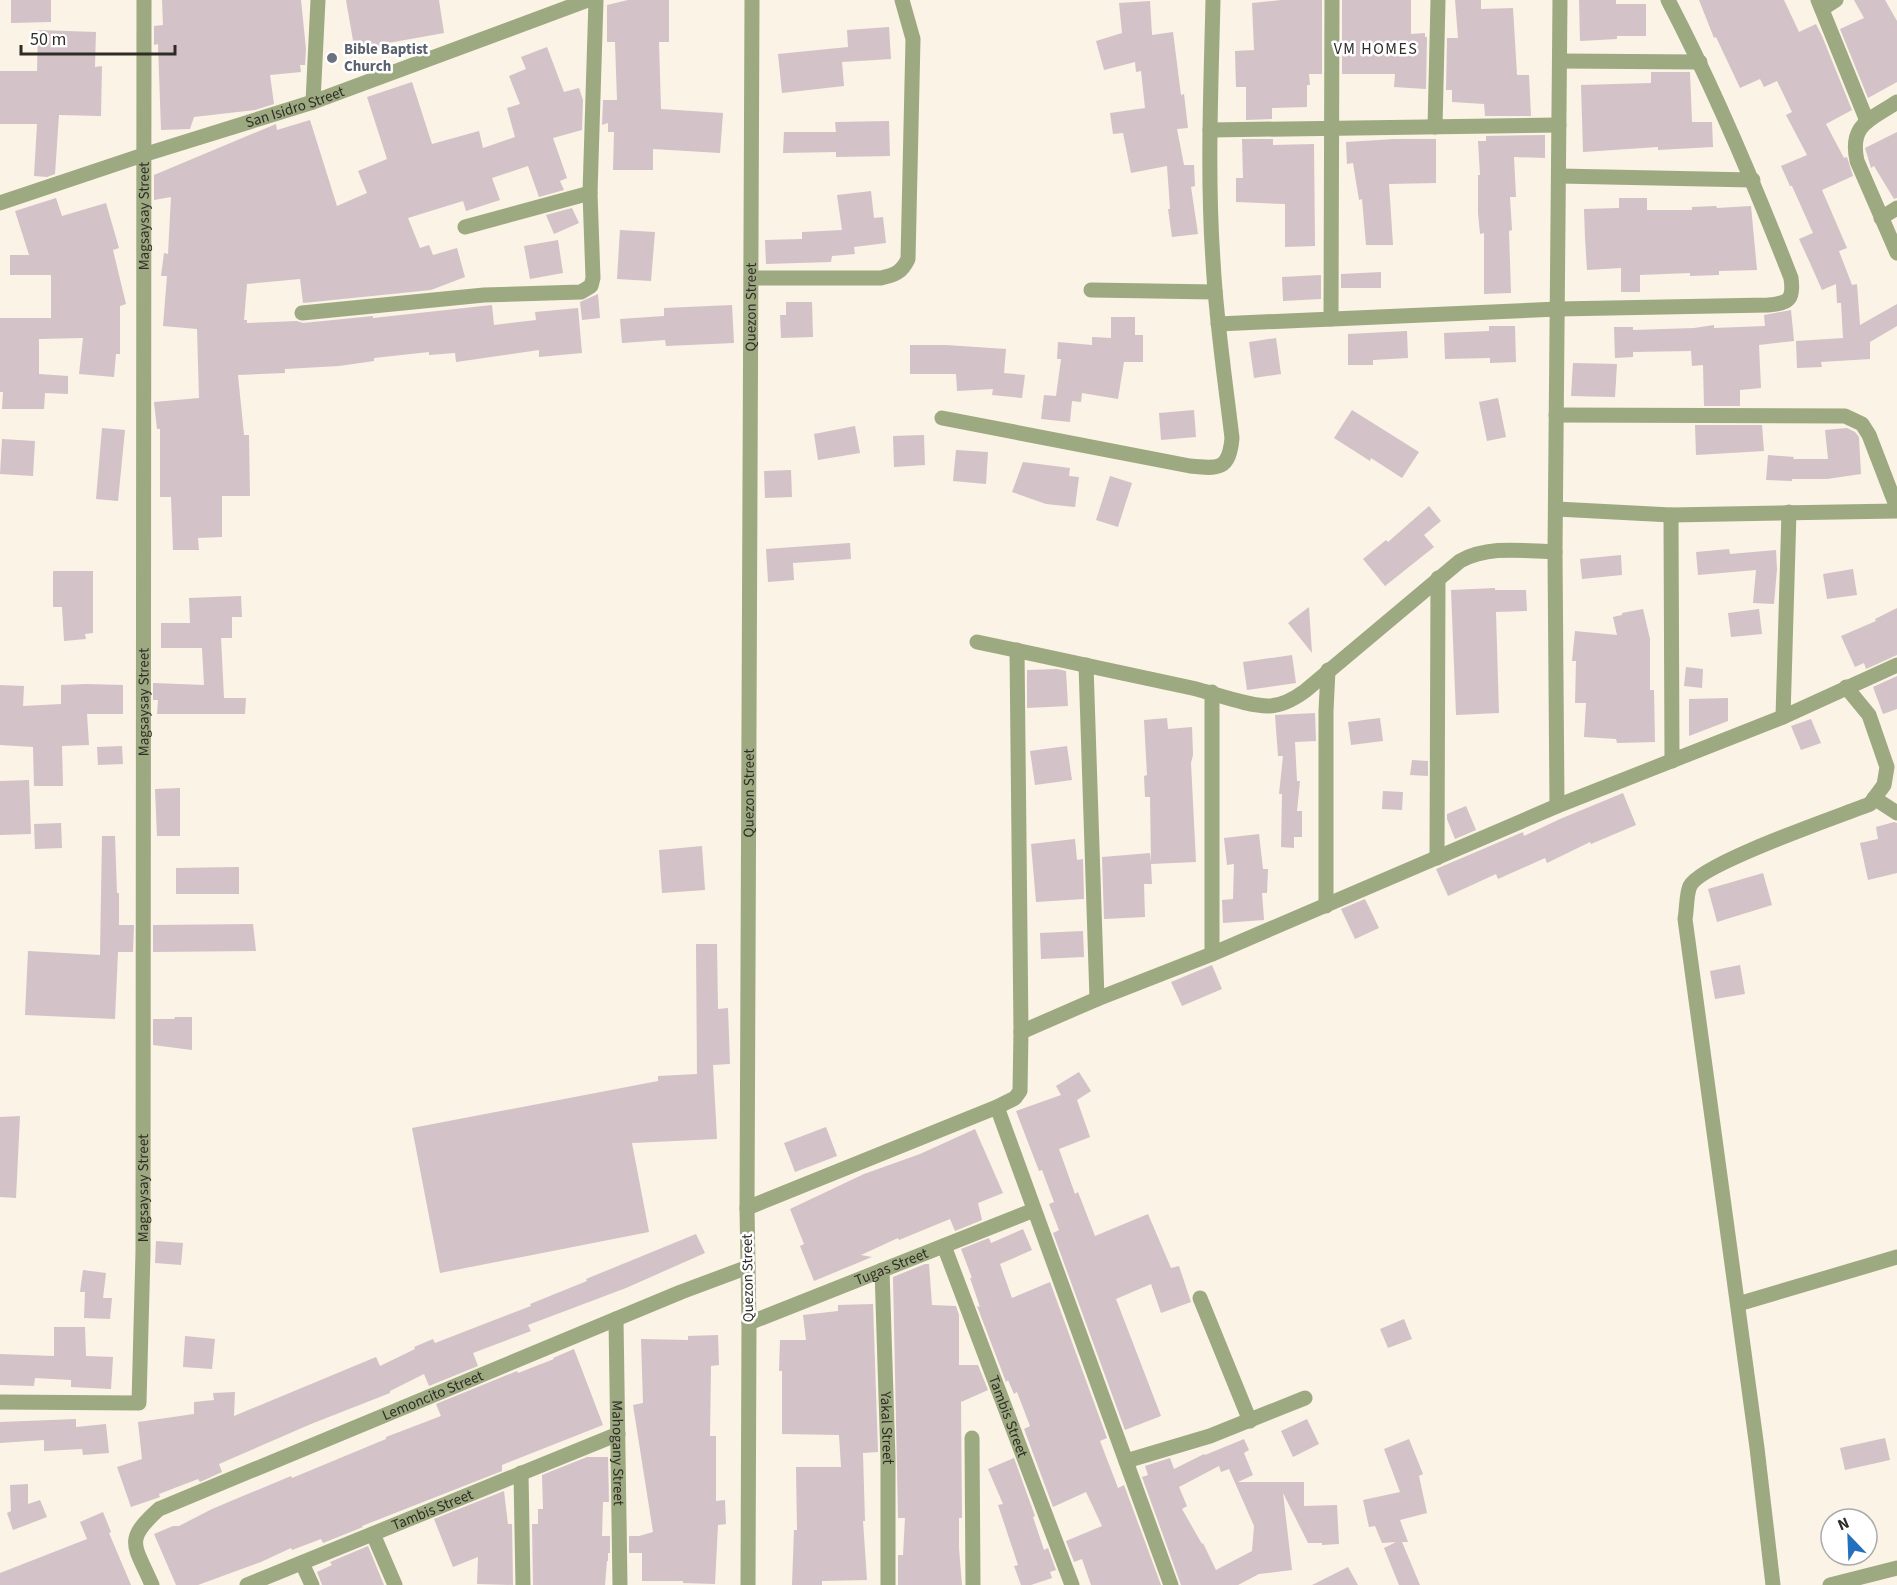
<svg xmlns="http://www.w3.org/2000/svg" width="1897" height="1585" font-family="'Source Sans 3',sans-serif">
<rect width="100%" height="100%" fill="#fbf3e5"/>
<!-- building -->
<g fill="#d3c2c8" fill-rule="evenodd">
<polygon points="11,0 51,0 51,22 11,23"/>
<polygon points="162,0 301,0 306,49 305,65 300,65 301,72 270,75 274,104 255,110 194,117 190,129 161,130 158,44 154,45 154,26 163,25"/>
<polygon points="346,0 439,0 444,33 388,43 388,47 355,52"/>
<polygon points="628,0 669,0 669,42 659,42 661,109 723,113 720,153 653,149 653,170 613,170 614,132 608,132 608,123 602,125 603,100 617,100 615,42 607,42 607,5"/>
<polygon points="1281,0 1322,0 1322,74 1309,74 1310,85 1307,85 1307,107 1272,108 1272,119 1246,120 1246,87 1236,87 1235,51 1254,50 1252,3"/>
<polygon points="1342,0 1411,0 1411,34 1425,33 1425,37 1427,37 1426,89 1394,87 1395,74 1342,74"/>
<polygon points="1455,0 1481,0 1481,9 1513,8 1517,75 1529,75 1531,116 1485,116 1484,104 1452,102 1452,90 1446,90 1447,38 1458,38"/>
<polygon points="1579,0 1616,0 1616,4 1646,4 1646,36 1617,36 1617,39 1580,41"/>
<polygon points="1699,0 1784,0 1799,32 1816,24 1822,36 1852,110 1826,124 1844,158 1847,157 1853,176 1822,190 1847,248 1839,251 1852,285 1857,284 1860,325 1897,304 1897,326 1870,342 1870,359 1821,362 1822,367 1797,368 1796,341 1843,338 1841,303 1837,303 1836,284 1822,290 1810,263 1799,239 1813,233 1792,186 1790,186 1781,166 1807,155 1786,115 1792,112 1777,81 1764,87 1760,79 1740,88 1716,37 1714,38"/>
<polygon points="1854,0 1885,0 1897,21 1897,82 1868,98 1840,29 1864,18"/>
<polygon points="1150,1 1152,35 1173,32 1181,95 1184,94 1188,128 1177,129 1184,165 1194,165 1195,186 1191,187 1198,234 1172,237 1168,209 1170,209 1167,166 1131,173 1123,133 1113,134 1110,113 1145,108 1141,71 1136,72 1135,62 1104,70 1096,41 1122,33 1119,3"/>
<polygon points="889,27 891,59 842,62 844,86 782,93 778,54 848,47 847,30"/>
<polygon points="38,30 96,32 95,67 102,66 101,116 59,115 55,174 47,177 34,176 37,124 0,124 0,71 37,71"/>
<polygon points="547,47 564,92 579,88 583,100 582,130 553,138 567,178 560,181 564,190 539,197 528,166 492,178 500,200 466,211 463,201 408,218 420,248 429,245 433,255 457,248 465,277 431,290 303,303 300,279 247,284 244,320 247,320 247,323 297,321 303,323 373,316 373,318 492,305 494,325 536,320 535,312 578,308 582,353 539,357 539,350 456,362 455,353 429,355 429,352 374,358 374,361 339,366 285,369 285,373 238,375 244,435 249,435 250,496 222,496 222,537 198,538 199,550 173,550 171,497 160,497 160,429 157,429 154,402 199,398 197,329 163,326 167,276 161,276 164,253 168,254 171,197 154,200 154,175 276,124 277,130 310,120 337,206 367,193 358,171 387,159 367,97 412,82 432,144 479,131 483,148 515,137 507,108 520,104 509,76 526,69 521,57"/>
<polygon points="1651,72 1690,72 1692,122 1712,122 1713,147 1658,150 1658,147 1583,152 1581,85 1651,83"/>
<polygon points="889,121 890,156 836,157 836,152 783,153 784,132 836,132 835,122"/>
<polygon points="1897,132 1897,198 1894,199 1874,166 1871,168 1865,148"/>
<polygon points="1545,135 1545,158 1514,157 1516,197 1510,197 1512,230 1509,231 1511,293 1484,294 1484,233 1480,234 1478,213 1478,175 1480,175 1478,141 1486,141 1486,136"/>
<polygon points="1242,139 1273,139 1273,145 1314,144 1315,246 1285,247 1285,204 1236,202 1236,178 1243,178"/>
<polygon points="1395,139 1436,139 1436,183 1389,184 1393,245 1366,245 1362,199 1359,200 1353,163 1347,164 1346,142"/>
<polygon points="871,191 874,218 883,217 886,243 854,247 855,254 832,256 831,262 766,264 765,240 802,239 802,232 842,230 837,195"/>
<polygon points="56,198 62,216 106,203 119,248 113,250 126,304 120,306 120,354 116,354 114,377 79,374 83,338 39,339 39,374 68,376 68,394 45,393 44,409 2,409 3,392 0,392 0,318 51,318 51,275 10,275 10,255 29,255 15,211"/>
<polygon points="1619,198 1647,198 1647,210 1692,210 1692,207 1716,206 1717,208 1751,206 1757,270 1719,271 1719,275 1690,276 1690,273 1640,275 1640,292 1621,292 1621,268 1587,270 1585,238 1584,209 1619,208"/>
<polygon points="572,208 579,223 554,234 546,215"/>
<polygon points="620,230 655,232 651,281 617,279"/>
<polygon points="558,240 563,273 530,279 524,246"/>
<polygon points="1381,272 1381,288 1341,288 1341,274"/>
<polygon points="1321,275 1321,299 1283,301 1282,277"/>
<polygon points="598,294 600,318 582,320 580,302"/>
<polygon points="786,302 812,302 813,337 781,338 780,315 786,315"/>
<polygon points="732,305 734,343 666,346 665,340 622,343 620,319 664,316 664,308"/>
<polygon points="1791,310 1794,341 1759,345 1761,388 1740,390 1740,406 1704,406 1703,365 1692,366 1691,351 1633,352 1633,357 1615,358 1614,327 1633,327 1633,330 1694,328 1714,325 1714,328 1765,326 1764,315"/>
<polygon points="1111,317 1135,317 1135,335 1143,335 1143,362 1124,362 1118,399 1082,393 1081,402 1072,401 1070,422 1041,419 1044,395 1056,396 1061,359 1057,359 1058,342 1092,345 1092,337 1111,338"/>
<polygon points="1489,326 1515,326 1516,362 1490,363 1490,358 1445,359 1444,333 1489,331"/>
<polygon points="1407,331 1408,358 1373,360 1373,365 1348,365 1348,334"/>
<polygon points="1276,338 1281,374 1254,378 1249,342"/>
<polygon points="910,345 946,345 1006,349 1004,373 1025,375 1022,398 992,395 993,389 957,391 956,374 910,374"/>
<polygon points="1573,363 1617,364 1615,397 1571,396"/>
<polygon points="1498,398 1506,437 1487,441 1479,402"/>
<polygon points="1194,410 1196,437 1161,440 1159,413"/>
<polygon points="1352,410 1419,452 1402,478 1371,458 1370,461 1334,438"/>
<polygon points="1695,425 1762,425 1764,451 1696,455"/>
<polygon points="855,426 860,453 818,460 814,434"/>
<polygon points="102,428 125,430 118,501 96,499"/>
<polygon points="1847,428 1855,432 1859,437 1861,474 1827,479 1792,479 1792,481 1766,480 1768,455 1794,457 1793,459 1828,459 1825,430"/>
<polygon points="924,435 925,465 894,467 893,436"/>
<polygon points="2,439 35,441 33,476 0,474"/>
<polygon points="956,450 988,452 986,484 953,481"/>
<polygon points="1023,462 1070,468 1069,476 1079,477 1075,507 1046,504 1012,492"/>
<polygon points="791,470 792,497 765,498 764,471"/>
<polygon points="1110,476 1132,483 1118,527 1096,520"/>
<polygon points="1429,506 1441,521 1424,535 1434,547 1385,586 1363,559 1386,540 1388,542"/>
<polygon points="850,543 851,559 793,563 794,580 768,582 766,549"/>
<polygon points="1729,549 1730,554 1776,550 1777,569 1774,604 1753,603 1756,570 1698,575 1696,552"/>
<polygon points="1621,555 1622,575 1582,579 1580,559"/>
<polygon points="1853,569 1857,595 1827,599 1823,574"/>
<polygon points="53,571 93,571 93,633 85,634 86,639 64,641 62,607 53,607"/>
<polygon points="1495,588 1495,590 1526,590 1527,611 1496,612 1499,713 1456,715 1451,590"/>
<polygon points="241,596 242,617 232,617 232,638 221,638 224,698 246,698 245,714 157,714 158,700 153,700 153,683 204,685 202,648 161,648 161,623 190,623 189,598"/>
<polygon points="1309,607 1312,653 1288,623"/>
<polygon points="1897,608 1897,655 1866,669 1864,663 1855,667 1841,636 1876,621 1875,619"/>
<polygon points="1643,609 1650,639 1650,690 1654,690 1655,742 1617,743 1616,739 1584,737 1586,703 1575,703 1576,661 1572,661 1575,631 1617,635 1613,617 1622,615 1622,613"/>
<polygon points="1759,609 1762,634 1731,637 1728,613"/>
<polygon points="1292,655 1296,683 1247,690 1243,662"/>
<polygon points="1686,667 1703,669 1702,688 1684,686"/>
<polygon points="1057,669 1066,671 1068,706 1027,708 1027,670"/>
<polygon points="1897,676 1897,709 1883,714 1873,687"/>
<polygon points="86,684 123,685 123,714 87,714 89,745 62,746 63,786 34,786 33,747 0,745 0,685 24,686 23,706 61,704 61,685"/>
<polygon points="1728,698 1728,721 1689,736 1689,699"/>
<polygon points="1315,713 1316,741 1295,742 1297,781 1300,781 1297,811 1302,811 1302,837 1294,837 1294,848 1281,847 1282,794 1279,794 1283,756 1278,756 1275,715"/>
<polygon points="1167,718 1168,729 1192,727 1193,755 1191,763 1196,862 1151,864 1152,884 1144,884 1145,917 1104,919 1102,857 1150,853 1151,862 1150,797 1145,797 1144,776 1147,775 1144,720"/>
<polygon points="1380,718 1383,741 1351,745 1348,722"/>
<polygon points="1811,719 1821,743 1801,750 1791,726"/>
<polygon points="122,746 123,764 98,765 97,747"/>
<polygon points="1067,746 1072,780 1035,785 1030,751"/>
<polygon points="1412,760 1428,761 1428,776 1410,775"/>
<polygon points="29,780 31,834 0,835 0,781"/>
<polygon points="180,788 180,836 157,836 155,789"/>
<polygon points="1383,791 1403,792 1402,810 1382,809"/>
<polygon points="1623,793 1636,825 1591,844 1590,842 1547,863 1545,858 1498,879 1496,874 1448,896 1436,869 1523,832 1524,836 1560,819"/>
<polygon points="1466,806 1476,830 1455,839 1447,819 1447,814"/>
<polygon points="1894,822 1897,823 1897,873 1868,880 1860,843 1878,839 1876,827"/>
<polygon points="61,823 62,848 35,849 34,824"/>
<polygon points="1259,834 1263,869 1268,869 1267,893 1262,893 1264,920 1223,923 1222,900 1233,899 1234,864 1227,865 1224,838"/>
<polygon points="102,836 115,836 117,893 119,893 119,925 134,925 133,952 118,952 115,1019 25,1015 28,951 100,955"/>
<polygon points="1075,839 1077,860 1083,859 1084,899 1036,902 1031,844"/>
<polygon points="702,846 705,890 662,893 659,850"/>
<polygon points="239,867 239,894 176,894 176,868"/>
<polygon points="1763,873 1772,905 1717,922 1708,889"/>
<polygon points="1365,899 1379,928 1355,939 1341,909"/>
<polygon points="253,924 256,951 153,952 153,925"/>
<polygon points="1083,931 1084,957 1041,959 1040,933"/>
<polygon points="696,944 717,944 718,1009 728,1008 730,1064 713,1065 717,1139 632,1143 649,1232 440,1273 412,1128 658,1081 658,1076 697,1074"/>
<polygon points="1212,965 1222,989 1182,1006 1171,982"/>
<polygon points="1740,965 1745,994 1715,999 1710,971"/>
<polygon points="175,1017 192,1017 192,1050 153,1045 153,1019 174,1019"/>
<polygon points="1079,1072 1091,1091 1077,1100 1090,1137 1059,1149 1075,1194 1078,1192 1095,1236 1148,1214 1171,1268 1179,1266 1191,1302 1161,1313 1151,1284 1116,1299 1161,1416 1125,1430 1053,1233 1059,1230 1049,1204 1054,1202 1042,1170 1039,1171 1016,1111 1061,1095 1056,1086"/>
<polygon points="20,1116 16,1198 0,1197 0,1117"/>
<polygon points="826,1127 837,1156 795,1172 784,1143"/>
<polygon points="975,1129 1003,1193 978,1203 982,1220 955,1231 950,1219 899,1240 898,1238 861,1255 872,1257 814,1281 800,1246 804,1244 790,1209 864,1174 920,1154"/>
<polygon points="1023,1229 1032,1250 1000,1264 1012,1298 1050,1282 1107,1438 1100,1441 1118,1488 1124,1485 1161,1585 1091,1585 1082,1559 1074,1562 1066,1541 1102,1526 1086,1492 1053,1507 1024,1429 1030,1426 1017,1392 1014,1394 1008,1380 1006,1382 977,1306 980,1307 970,1278 972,1278 961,1249 989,1238 991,1243"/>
<polygon points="696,1234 705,1253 626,1288 528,1325 531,1331 473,1353 478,1366 429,1386 424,1374 390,1391 390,1393 311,1424 219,1464 222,1472 200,1482 198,1479 159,1494 160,1497 131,1507 117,1467 142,1459 138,1422 194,1414 194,1402 214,1400 213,1393 235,1392 234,1416 376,1357 380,1366 415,1349 414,1347 433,1339 435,1343 531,1306 530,1304 587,1281 586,1279"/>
<polygon points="156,1241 183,1243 181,1265 155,1263"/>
<polygon points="925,1264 929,1264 932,1305 956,1306 959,1315 959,1365 978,1365 988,1390 961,1402 962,1518 959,1518 959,1548 962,1585 898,1585 898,1555 903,1555 905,1518 898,1518 893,1277"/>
<polygon points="83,1270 106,1273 103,1298 112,1298 110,1319 84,1318 85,1292 80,1292"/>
<polygon points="873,1304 878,1452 863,1453 865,1521 863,1521 867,1580 822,1581 822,1585 792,1585 794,1530 797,1530 796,1467 841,1467 839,1435 782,1434 782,1371 779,1371 780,1340 806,1340 803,1315 838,1311 838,1305"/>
<polygon points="1404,1319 1412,1339 1388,1348 1380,1329"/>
<polygon points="54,1327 85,1327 86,1356 113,1357 111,1389 71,1387 71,1380 35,1378 34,1386 0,1385 0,1354 54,1356"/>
<polygon points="718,1335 719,1365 711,1366 710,1436 716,1436 716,1501 725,1500 726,1524 718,1525 715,1584 683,1583 683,1581 642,1581 642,1553 629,1553 629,1536 639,1536 653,1532 633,1405 643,1403 641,1339 688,1340 688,1336"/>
<polygon points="185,1336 215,1339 212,1369 183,1367"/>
<polygon points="574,1349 603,1425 502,1465 502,1471 362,1526 363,1527 323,1543 321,1539 292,1550 291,1548 261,1562 198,1585 176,1585 154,1534 173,1526 179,1526 212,1509 291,1476 292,1478 386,1439 386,1437 441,1416 436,1404 517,1371 518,1373 554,1359 553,1358"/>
<polygon points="76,1419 76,1427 106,1424 109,1453 83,1455 82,1449 44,1451 44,1440 0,1443 0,1422"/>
<polygon points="1307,1419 1319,1444 1293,1457 1281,1431"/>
<polygon points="1885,1438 1890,1460 1845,1470 1840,1448"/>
<path d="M1244 1439 1249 1450 1244 1453 1253 1475 1238 1482H1304V1506L1337 1505 1339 1544 1322 1545V1543H1308L1283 1493 1292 1570 1259 1574 1238 1585H1181L1142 1477 1148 1475 1145 1466 1170 1458 1174 1469 1204 1454 1205 1455ZM1219 1466 1221 1472 1229 1469 1254 1526 1252 1551 1216 1570 1203 1543 1202 1544 1182 1509 1187 1506 1179 1487Z"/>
<polygon points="1409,1439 1423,1474 1419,1476 1427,1513 1400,1520 1408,1542 1402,1542 1420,1585 1399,1585 1384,1548 1396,1542 1382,1543 1375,1526 1369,1527 1363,1500 1400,1492 1384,1449"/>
<polygon points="587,1457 608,1457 609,1502 603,1502 602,1536 610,1536 610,1553 608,1553 608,1561 607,1561 605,1585 533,1585 532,1524 538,1524 538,1509 543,1509 542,1475"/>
<polygon points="1014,1458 1035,1516 1033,1517 1044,1550 1048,1548 1056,1570 1050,1572 1052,1578 1031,1585 1021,1585 1014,1566 1018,1565 998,1505 1003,1504 988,1469"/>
<polygon points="28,1484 28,1504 40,1500 47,1517 13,1530 7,1513 11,1511 10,1485"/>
<polygon points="504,1491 508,1524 512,1524 513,1585 477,1584 478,1557 453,1567 434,1519"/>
<polygon points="103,1512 111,1532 109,1533 131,1585 0,1585 0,1573 87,1539 80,1522"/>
<polygon points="368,1546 384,1585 322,1585 317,1572 332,1565 330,1562"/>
<polygon points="1348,1567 1358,1585 1312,1585"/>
</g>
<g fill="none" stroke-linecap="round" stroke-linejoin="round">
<!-- minor -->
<g stroke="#9da980" stroke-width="15">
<polyline points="1818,0 1867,121"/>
<polyline points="1822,9 1836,0"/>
<polyline points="1560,61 1700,62"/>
<polyline points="313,102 318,0"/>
<path d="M1897 102C1870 120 1849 124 1857 161L1897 253"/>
<polyline points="1435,127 1438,0"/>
<polyline points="1210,130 1559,125"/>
<polyline points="1559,176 1753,180"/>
<path id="s1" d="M0 203 143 155 313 102 588 0"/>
<polyline points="1881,218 1897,208"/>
<polyline points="465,227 590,193"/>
<path d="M751 278H881C895 275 902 272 908 259L913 39 902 0"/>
<polyline points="1091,290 1215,292"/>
<polyline points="302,313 484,295 581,292 591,286 593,278 590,193 596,0"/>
<polyline points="1331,319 1332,0"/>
<path d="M1218 324 1558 309 1768 305C1789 303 1794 300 1791 278 1754 183 1715 90 1668 0"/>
<polyline points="1556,415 1845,416 1862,424 1869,435 1897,508"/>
<path d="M942 418 1190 466C1219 469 1229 470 1232 438 1225 379 1216 320 1213 261 1207 174 1211 87 1213 0"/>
<polyline points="1557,509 1671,515 1897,511"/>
<polyline points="1671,515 1672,761"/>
<path d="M977 642C1049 657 1121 673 1192 688 1214 693 1247 706 1268 706 1282 706 1294 699 1305 691L1460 561C1489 545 1523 551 1555 552"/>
<polyline points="1086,665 1097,999"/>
<polyline points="1212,692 1212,954"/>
<polyline points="1783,717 1789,512"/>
<polyline points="1874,798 1897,813"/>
<polyline points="1557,806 1555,552 1560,0"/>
<polyline points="1437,858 1438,578"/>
<polyline points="1326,906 1326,711 1328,670"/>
<polyline points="1021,1032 1097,999 1212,954 1557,806 1783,717 1897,665"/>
<polyline points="997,1107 1171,1585"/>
<polyline points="747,1208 997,1107 1015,1098 1020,1091 1021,1032 1017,650"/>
<path id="s2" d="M944 1246 1072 1585"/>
<path id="s3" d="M882 1270 888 1458V1585"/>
<polyline points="1200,1298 1250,1421"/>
<polyline points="1738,1304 1897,1257"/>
<path id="s4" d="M616 1319 620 1585"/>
<path id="s5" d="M749 1323 1034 1210"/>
<path id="s6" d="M0 1402 139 1403 143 1252 144 0"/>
<polyline points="972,1438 973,1585"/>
<polyline points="1126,1461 1210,1436 1305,1398"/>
<polyline points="521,1473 523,1585"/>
<polyline points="373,1534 395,1585"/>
<polyline points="302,1563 312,1585"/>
<path id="s7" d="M152 1585C135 1545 123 1541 159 1509L681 1292 748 1267"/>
<path id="s8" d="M247 1585 618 1434"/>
<path id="s9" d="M748 1585 749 1323 747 1208 752 0"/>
<path d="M1773 1585 1757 1448 1685 919C1687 909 1686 895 1690 886 1701 863 1840 816 1870 804L1884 785 1887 767 1869 715 1846 687"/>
<polyline points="1830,1585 1897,1568"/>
</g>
</g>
<!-- markers -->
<circle fill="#6b7280" stroke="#fff" stroke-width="2" cx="332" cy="58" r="6"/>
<g text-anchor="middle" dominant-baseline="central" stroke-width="5" stroke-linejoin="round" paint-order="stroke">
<!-- worship labels -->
<g font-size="15" font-weight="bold" fill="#5b616d" stroke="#fff" text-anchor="start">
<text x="344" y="49">Bible Baptist<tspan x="344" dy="17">Church</tspan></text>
</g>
<!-- street labels -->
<g font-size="15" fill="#2f2c27" stroke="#fff">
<text stroke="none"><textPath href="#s1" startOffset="310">San Isidro Street</textPath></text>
<text stroke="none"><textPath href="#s6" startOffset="1326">Magsaysay Street</textPath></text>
<text stroke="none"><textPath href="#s9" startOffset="1278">Quezon Street</textPath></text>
<text stroke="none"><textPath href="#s6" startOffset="840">Magsaysay Street</textPath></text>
<text stroke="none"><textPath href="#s9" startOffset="792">Quezon Street</textPath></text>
<text stroke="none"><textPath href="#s6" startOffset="354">Magsaysay Street</textPath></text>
<text stroke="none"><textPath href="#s5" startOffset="153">Tugas Street</textPath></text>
<text transform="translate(748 1278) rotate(-91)">Quezon Street</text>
<text stroke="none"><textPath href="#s7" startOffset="384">Lemoncito Street</textPath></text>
<text stroke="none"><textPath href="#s2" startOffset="182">Tambis Street</textPath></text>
<text stroke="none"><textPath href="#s3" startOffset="158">Yakal Street</textPath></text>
<text stroke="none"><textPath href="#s4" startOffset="134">Mahogany Street</textPath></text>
<text stroke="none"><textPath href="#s8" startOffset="200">Tambis Street</textPath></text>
</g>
<!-- neighbourhood labels -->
<g font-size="16" letter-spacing="1.5" fill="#2f2c27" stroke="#fff">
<text x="1376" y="49">VM HOMES</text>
</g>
</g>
<!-- north arrow -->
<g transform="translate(1849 1537) rotate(337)"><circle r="28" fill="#ffffff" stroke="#acaba9" stroke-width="1.5"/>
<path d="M0-4.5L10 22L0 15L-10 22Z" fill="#256fbf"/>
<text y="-9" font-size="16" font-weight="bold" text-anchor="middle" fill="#2f2c27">N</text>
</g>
<!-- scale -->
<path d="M21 45v9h154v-9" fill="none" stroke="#2f2c27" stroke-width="3"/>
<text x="30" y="45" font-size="18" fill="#2f2c27" stroke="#ffffff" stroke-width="4.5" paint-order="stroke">50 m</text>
</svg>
